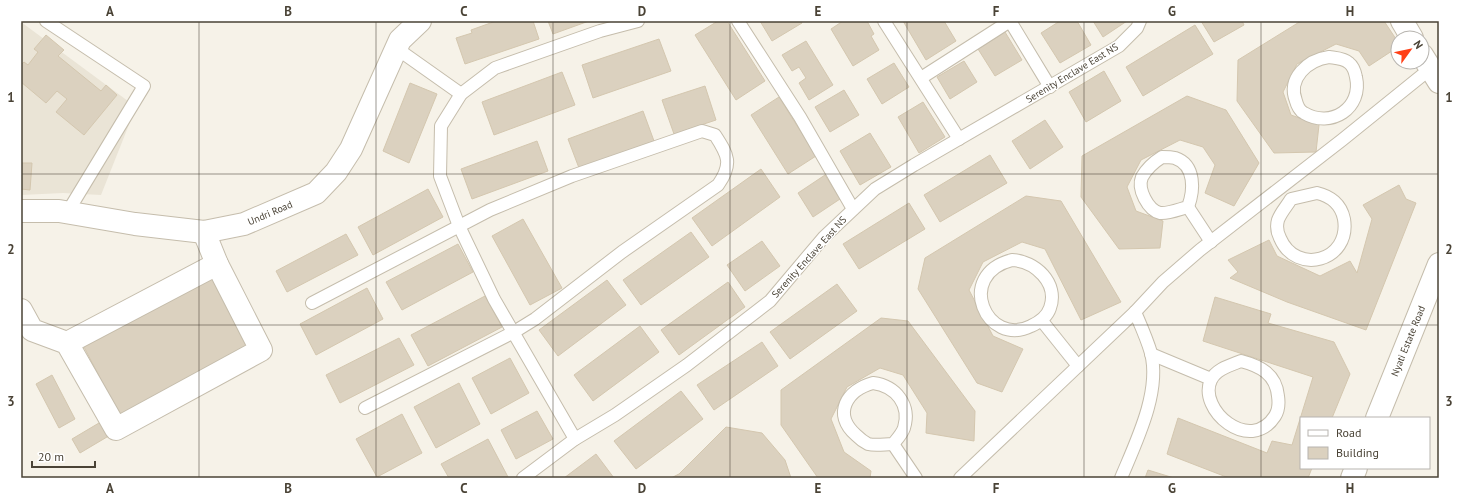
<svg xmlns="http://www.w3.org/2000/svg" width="1460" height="499" font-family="'PT Sans',sans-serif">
<rect width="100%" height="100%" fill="#f6f2e8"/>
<!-- residential -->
<polygon fill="#eae4d6" points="21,22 136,107 101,195 63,193 21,195"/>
<!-- building -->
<g fill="#dbd1bf" stroke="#d4c7af">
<polygon points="496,21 533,21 539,39 465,64 456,38 472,33 471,30"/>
<polygon points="548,21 589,21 553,34"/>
<polygon points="718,21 727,21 765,81 736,100 695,35"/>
<polygon points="760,21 801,21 802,23 772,41"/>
<polygon points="843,21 867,21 874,34 871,36 879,50 853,66 831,29"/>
<polygon points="903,21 944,21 956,41 926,60"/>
<polygon points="1060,21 1077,21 1091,45 1060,63 1041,33"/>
<polygon points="1093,21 1127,21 1103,37"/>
<polygon points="1201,21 1242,21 1244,25 1214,42"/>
<polygon points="1301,21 1384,21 1398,42 1398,47 1369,66 1359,51 1336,44 1297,64 1283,92 1291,115 1319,125 1316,152 1274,153 1237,101 1238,60"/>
<polygon points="1195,25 1213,54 1143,96 1126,67"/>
<polygon points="1005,32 1022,60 995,76 978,49"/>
<polygon points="46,35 64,50 58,56 101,91 106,85 117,95 84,135 56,112 67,99 57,91 46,103 21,82 21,65 24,62 28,65 38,52 34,49"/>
<polygon points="659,39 671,71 593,98 582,65"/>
<polygon points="806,41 833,85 809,100 799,83 806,78 799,67 792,71 782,55"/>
<polygon points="964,61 977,82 950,99 937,77"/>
<polygon points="894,63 909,87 882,104 867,79"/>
<polygon points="1104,71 1121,101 1086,122 1069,92"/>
<polygon points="562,72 575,105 494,135 482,102"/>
<polygon points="410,83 437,94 409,163 383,151"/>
<polygon points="705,86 716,120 674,134 662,100"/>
<polygon points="844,90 859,115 830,132 815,107"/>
<polygon points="1187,96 1226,110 1259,163 1234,206 1205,193 1215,165 1203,147 1180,140 1141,160 1127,187 1136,211 1163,221 1160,248 1119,249 1081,197 1082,156"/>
<polygon points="779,97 816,156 788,174 751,115"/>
<polygon points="923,102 945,137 919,153 898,117"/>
<polygon points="643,111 654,141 579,168 568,139"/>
<polygon points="1045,120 1063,147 1030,169 1012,141"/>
<polygon points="870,133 891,167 860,185 840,151"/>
<polygon points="537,141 548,171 472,199 461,169"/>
<polygon points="990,155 1007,183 940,222 924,195"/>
<polygon points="21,163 32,163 30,190 21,189"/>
<polygon points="761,169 780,197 712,246 692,218"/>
<polygon points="825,175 840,199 813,217 798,193"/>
<polygon points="1399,185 1406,199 1416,203 1366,330 1287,302 1230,278 1238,272 1228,260 1269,240 1277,256 1320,276 1350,261 1357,273 1372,219 1363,205"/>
<polygon points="428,189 443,217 373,255 358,227"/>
<polygon points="1026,196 1061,201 1121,302 1081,320 1045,249 1022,242 983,262 969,290 993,336 1023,349 1002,392 977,383 918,289 925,258"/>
<polygon points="909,203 925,229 859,269 843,244"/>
<polygon points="523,219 562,288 530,305 492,236"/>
<polygon points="691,232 709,257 641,305 623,280"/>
<polygon points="346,234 358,255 287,292 276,271"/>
<polygon points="762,241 780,266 745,291 727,265"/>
<polygon points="458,244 473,272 402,310 386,282"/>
<polygon points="218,276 254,345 120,416 84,347"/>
<polygon points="607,280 626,305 558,356 539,330"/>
<polygon points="728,282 745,307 679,355 661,330"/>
<polygon points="837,284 857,311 790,359 770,332"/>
<polygon points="367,288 383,319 316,355 300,324"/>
<polygon points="485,296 502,327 428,366 411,335"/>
<polygon points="1215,297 1271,314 1268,323 1334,342 1350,374 1332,418 1301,418 1301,468 1312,468 1308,478 1229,478 1167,454 1178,418 1267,453 1272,441 1292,445 1313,377 1203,341"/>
<polygon points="881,318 908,321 975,411 974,441 926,433 927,413 903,375 880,368 847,387 831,419 844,452 871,471 870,478 818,478 781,425 781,390"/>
<polygon points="640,326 659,352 593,401 574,375"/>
<polygon points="399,338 414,365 340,403 326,375"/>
<polygon points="762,342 778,366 714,410 697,385"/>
<polygon points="510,358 529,393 491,414 472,378"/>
<polygon points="52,375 75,419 59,428 36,384"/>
<polygon points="459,383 480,424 436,448 414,407"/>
<polygon points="681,391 703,419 636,469 614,441"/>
<polygon points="537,411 553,439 516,459 501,430"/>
<polygon points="402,414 422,453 377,477 356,439"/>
<polygon points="104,420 112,434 80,453 72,439"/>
<polygon points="726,427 762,433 785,460 791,478 671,478 679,474"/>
<polygon points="488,439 508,477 449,478 441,464"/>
<polygon points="596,454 614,478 564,478"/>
<polygon points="1148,470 1174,478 1145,478"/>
</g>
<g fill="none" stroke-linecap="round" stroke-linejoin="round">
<!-- service casing -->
<g stroke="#c5bdac" stroke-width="14">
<g id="service">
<polyline points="46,21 144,86 67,213"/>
<polyline points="738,21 800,117 853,209"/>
<polyline points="884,21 959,139"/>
<polyline points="1010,21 1050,87"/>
<polyline points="396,48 461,94"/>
<path d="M1329 57C1335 58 1344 58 1349 63 1353 66 1355 72 1356 77 1363 108 1331 129 1304 113 1300 111 1297 105 1296 101 1287 78 1308 60 1329 57Z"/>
<polyline points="921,78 1010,21"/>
<path d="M1162 157C1166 157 1171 157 1175 158 1196 165 1194 191 1188 207 1180 209 1168 214 1160 213 1148 210 1137 189 1142 177 1147 168 1154 162 1162 157Z"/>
<path d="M1317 193C1330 196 1341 204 1344 219 1351 261 1296 276 1280 238 1277 232 1276 227 1278 220 1281 212 1287 206 1291 199Z"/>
<polyline points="1188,207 1211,242"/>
<path d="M1012 260C1035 261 1059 283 1050 308 1047 317 1040 322 1031 326 987 348 954 275 1012 260Z"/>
<path d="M312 303 490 210 572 176 702 131 715 135C728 155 733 164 718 185L622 252 535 319 514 332 365 408"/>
<polyline points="1042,321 1078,366"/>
<polyline points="1151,354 1211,379"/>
<path d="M1241 361C1260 366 1276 374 1278 396 1279 403 1279 410 1275 416 1250 455 1197 409 1211 380 1216 369 1231 365 1241 361Z"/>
<path d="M873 383C896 386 911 405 904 428 902 434 897 439 893 444 885 444 876 446 868 444 864 442 859 438 856 435 832 414 847 390 873 383Z"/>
<polyline points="575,439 494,299 459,226 440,176 441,126 461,94 495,68 600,31 638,21"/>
<polyline points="893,444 916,478"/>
<polyline points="523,478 575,439 615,415 687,365 770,301 824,237 875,189 914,165 1119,46 1137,28 1140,21"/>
<polyline points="960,478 1135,312 1163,282 1200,250 1342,140 1430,69"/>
<path d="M1121 478C1136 442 1161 392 1151 353 1147 339 1141 326 1135 312"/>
</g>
</g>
<!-- minor casing -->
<g stroke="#c5bdac" stroke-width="24">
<g id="minor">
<polyline points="1402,21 1412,38"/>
<polyline points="1422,55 1439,82"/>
<polyline points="21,211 59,211 135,224 204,232 244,224 316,193 336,172 351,149 400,40 420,21"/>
<polyline points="21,310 32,330 67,343 116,429 261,350 217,264 204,232"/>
<polyline points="67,343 217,264"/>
<polyline points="1377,418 1439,264"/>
<polyline points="1352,478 1356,468"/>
</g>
</g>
<!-- service -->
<use href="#service" stroke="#fff" stroke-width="12"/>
<!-- minor -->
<use href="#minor" stroke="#fff" stroke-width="22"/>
</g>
<!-- grid -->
<path fill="none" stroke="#4a4336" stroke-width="1" stroke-opacity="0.55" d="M199 21V478M376 21V478M553 21V478M730 21V478M907 21V478M1084 21V478M1261 21V478M21 174H1439M21 325H1439"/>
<g text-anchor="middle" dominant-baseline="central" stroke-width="3" stroke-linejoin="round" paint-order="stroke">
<!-- street labels -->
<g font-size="10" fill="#4a4336" stroke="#fff">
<text transform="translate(1072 73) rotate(-31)">Serenity Enclave East NS</text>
<text transform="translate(270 213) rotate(-23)">Undri Road</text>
<text transform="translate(809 257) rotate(-48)">Serenity Enclave East NS</text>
<text transform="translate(1408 341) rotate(-68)">Nyati Estate Road</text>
</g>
</g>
<!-- border -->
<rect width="1460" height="499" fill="none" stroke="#ffffff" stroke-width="44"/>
<!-- legend -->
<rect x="1300" y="417" width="130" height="52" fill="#ffffff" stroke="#b7b4af"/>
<rect x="1308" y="430" width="20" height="6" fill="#ffffff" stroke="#b7b4af"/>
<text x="1336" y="437" font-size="12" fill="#4a4336">Road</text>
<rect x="1308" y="447" width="20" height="12" fill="#dbd1bf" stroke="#b7b4af"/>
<text x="1336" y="457" font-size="12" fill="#4a4336">Building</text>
<!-- north arrow -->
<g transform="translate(1410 50) rotate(57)"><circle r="19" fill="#ffffff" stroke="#b7b4af"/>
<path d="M0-3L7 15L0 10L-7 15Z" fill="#ff3f16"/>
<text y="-6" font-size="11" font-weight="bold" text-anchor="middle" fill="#4a4336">N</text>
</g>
<!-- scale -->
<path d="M32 461v6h63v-6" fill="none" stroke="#4a4336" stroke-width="2"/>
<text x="38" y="461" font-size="12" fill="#4a4336" stroke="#ffffff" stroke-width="3" paint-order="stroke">20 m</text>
<rect x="22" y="22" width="1416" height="455" fill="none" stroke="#4a4336" stroke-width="1.5"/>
<g font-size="13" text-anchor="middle" font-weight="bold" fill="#4a4336">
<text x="110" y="16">A</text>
<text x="288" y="16">B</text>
<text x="464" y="16">C</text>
<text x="642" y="16">D</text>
<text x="818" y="16">E</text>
<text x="996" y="16">F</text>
<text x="1172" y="16">G</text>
<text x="1350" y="16">H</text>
<text x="11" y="102">1</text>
<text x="1449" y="102">1</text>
<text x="11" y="254">2</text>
<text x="1449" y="254">2</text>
<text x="11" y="406">3</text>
<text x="1449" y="406">3</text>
<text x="110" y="493">A</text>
<text x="288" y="493">B</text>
<text x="464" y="493">C</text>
<text x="642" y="493">D</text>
<text x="818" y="493">E</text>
<text x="996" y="493">F</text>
<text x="1172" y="493">G</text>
<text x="1350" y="493">H</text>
</g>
</svg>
